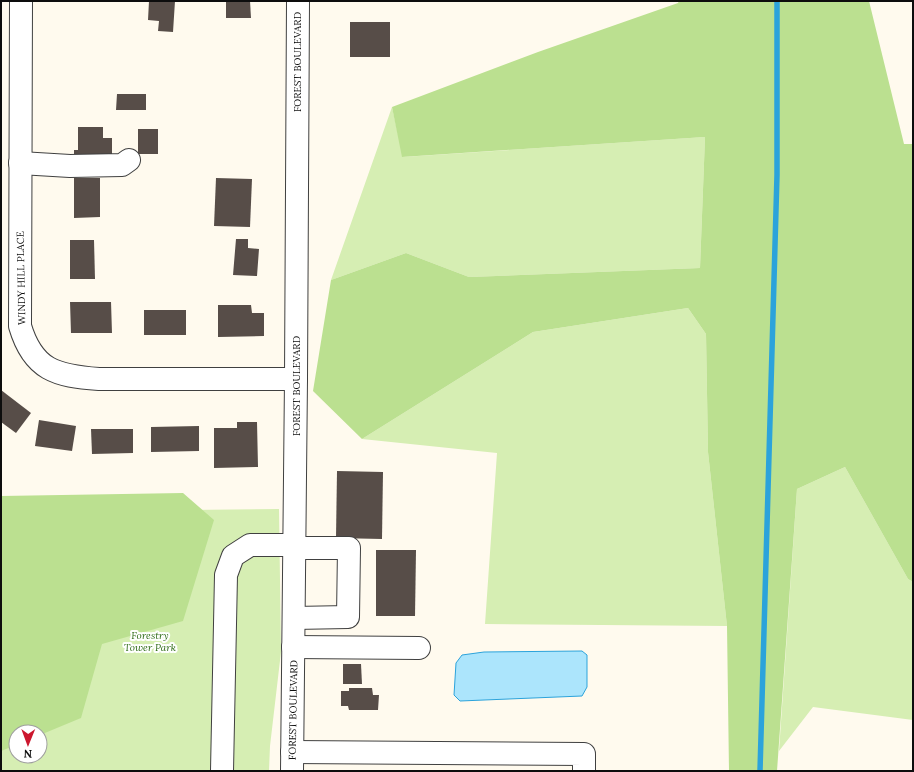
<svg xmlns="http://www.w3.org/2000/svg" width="914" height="772" font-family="Lora,serif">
<rect width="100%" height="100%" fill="#fffaee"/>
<!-- green -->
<g fill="#d6eeb3" fill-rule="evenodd">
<polygon points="392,107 403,157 705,137 700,268 469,277 406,253 331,280"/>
<polygon points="688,308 706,334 708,452 727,626 485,624 497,453 362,439 533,332"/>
<polygon points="845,467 908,579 913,582 913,720 813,707 779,751 797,489"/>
<path d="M279 509 281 652 270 746 269 771H1V512ZM16 732H40V756H16Z"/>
</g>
<!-- forest -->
<g fill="#bbe090">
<polygon points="679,1 869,1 904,144 913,144 913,582 908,579 845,467 797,489 777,771 729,771 727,626 708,452 706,334 688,308 533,332 362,439 313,391 331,280 406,253 469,277 700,268 705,137 402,157 392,107 538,52 678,3"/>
<polygon points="183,493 214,520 183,621 102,644 81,718 40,735 40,732 16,732 16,745 1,751 1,496"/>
</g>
<!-- water -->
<polygon fill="#ace5fc" stroke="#2ca3db" points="582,651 587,655 587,687 582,696 460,701 454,695 456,663 462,655 484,652"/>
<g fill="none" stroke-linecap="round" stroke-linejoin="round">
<!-- stream -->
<polyline stroke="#2ca3db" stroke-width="5.5" points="760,771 777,175 777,1"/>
</g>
<!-- building -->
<g fill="#574d48">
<polygon points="149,1 175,1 173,32 158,31 159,21 148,20"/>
<polygon points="226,1 250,1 251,18 226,18"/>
<rect x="350" y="22" width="40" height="35"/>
<polygon points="117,94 146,94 146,110 116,110"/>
<polygon points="78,127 103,127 103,138 112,138 112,162 74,162 74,150 78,150"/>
<rect x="138" y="129" width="20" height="25"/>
<polygon points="74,178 100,178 100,217 74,218"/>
<polygon points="216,178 252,179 250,227 214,226"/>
<polygon points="236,239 248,239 248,248 259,249 257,276 233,275"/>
<polygon points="70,240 94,240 95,279 70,279"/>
<polygon points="70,302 111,302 112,333 71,333"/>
<polygon points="218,305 251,305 252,313 264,313 264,336 218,337"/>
<rect x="144" y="310" width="42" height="25"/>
<polygon points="1,390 31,413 16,433 1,422"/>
<polygon points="39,420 76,426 72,451 35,446"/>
<polygon points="237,422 257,422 258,467 214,468 214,428 237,428"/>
<polygon points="199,426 199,451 151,452 151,427"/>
<polygon points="91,429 133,429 133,453 92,454"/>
<polygon points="337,471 383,472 382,539 336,538"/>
<polygon points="376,550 416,550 415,616 376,616"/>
<polygon points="343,664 361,664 362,684 343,684"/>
<polygon points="349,688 372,688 373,695 379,695 378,710 349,710 348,706 341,706 341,691 349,691"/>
</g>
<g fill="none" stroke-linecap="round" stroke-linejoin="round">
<!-- minor casing -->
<g stroke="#404040" stroke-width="24">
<g id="minor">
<path d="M21 1 20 326C33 370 56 376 99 379H296"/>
<polyline points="20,163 70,166 122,165 129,160"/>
<polyline points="294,618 348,617 349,548 294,548"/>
<polyline points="293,647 419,648"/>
<polyline points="292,752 584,754 584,771"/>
<polyline points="222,771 226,575 233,556 250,545 294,545"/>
<polyline points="292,771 296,379 298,1"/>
</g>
</g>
<!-- minor -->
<use href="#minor" stroke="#fff" stroke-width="22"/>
</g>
<g text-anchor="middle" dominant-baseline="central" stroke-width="4" stroke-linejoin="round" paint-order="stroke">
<!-- street labels -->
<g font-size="10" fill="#0d0d0d" stroke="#fff">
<text transform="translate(297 62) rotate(-90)">FOREST BOULEVARD</text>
<text transform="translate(21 278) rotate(-91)">WINDY HILL PLACE</text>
<text transform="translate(296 386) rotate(-90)">FOREST BOULEVARD</text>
<text transform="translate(293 710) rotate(-89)">FOREST BOULEVARD</text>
</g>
<!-- park labels -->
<g font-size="10" font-style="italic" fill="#2f6c17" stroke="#fff">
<text x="150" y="635">Forestry<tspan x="150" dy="12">Tower Park</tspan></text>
</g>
</g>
<!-- border -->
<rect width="914" height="772" fill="none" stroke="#0d0d0d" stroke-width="4"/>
<!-- north arrow -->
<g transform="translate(28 744) rotate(181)"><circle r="19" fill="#ffffff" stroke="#9e9e9e"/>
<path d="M0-3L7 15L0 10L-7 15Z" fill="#cc172e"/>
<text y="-6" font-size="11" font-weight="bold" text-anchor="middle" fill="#0d0d0d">N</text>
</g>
</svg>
